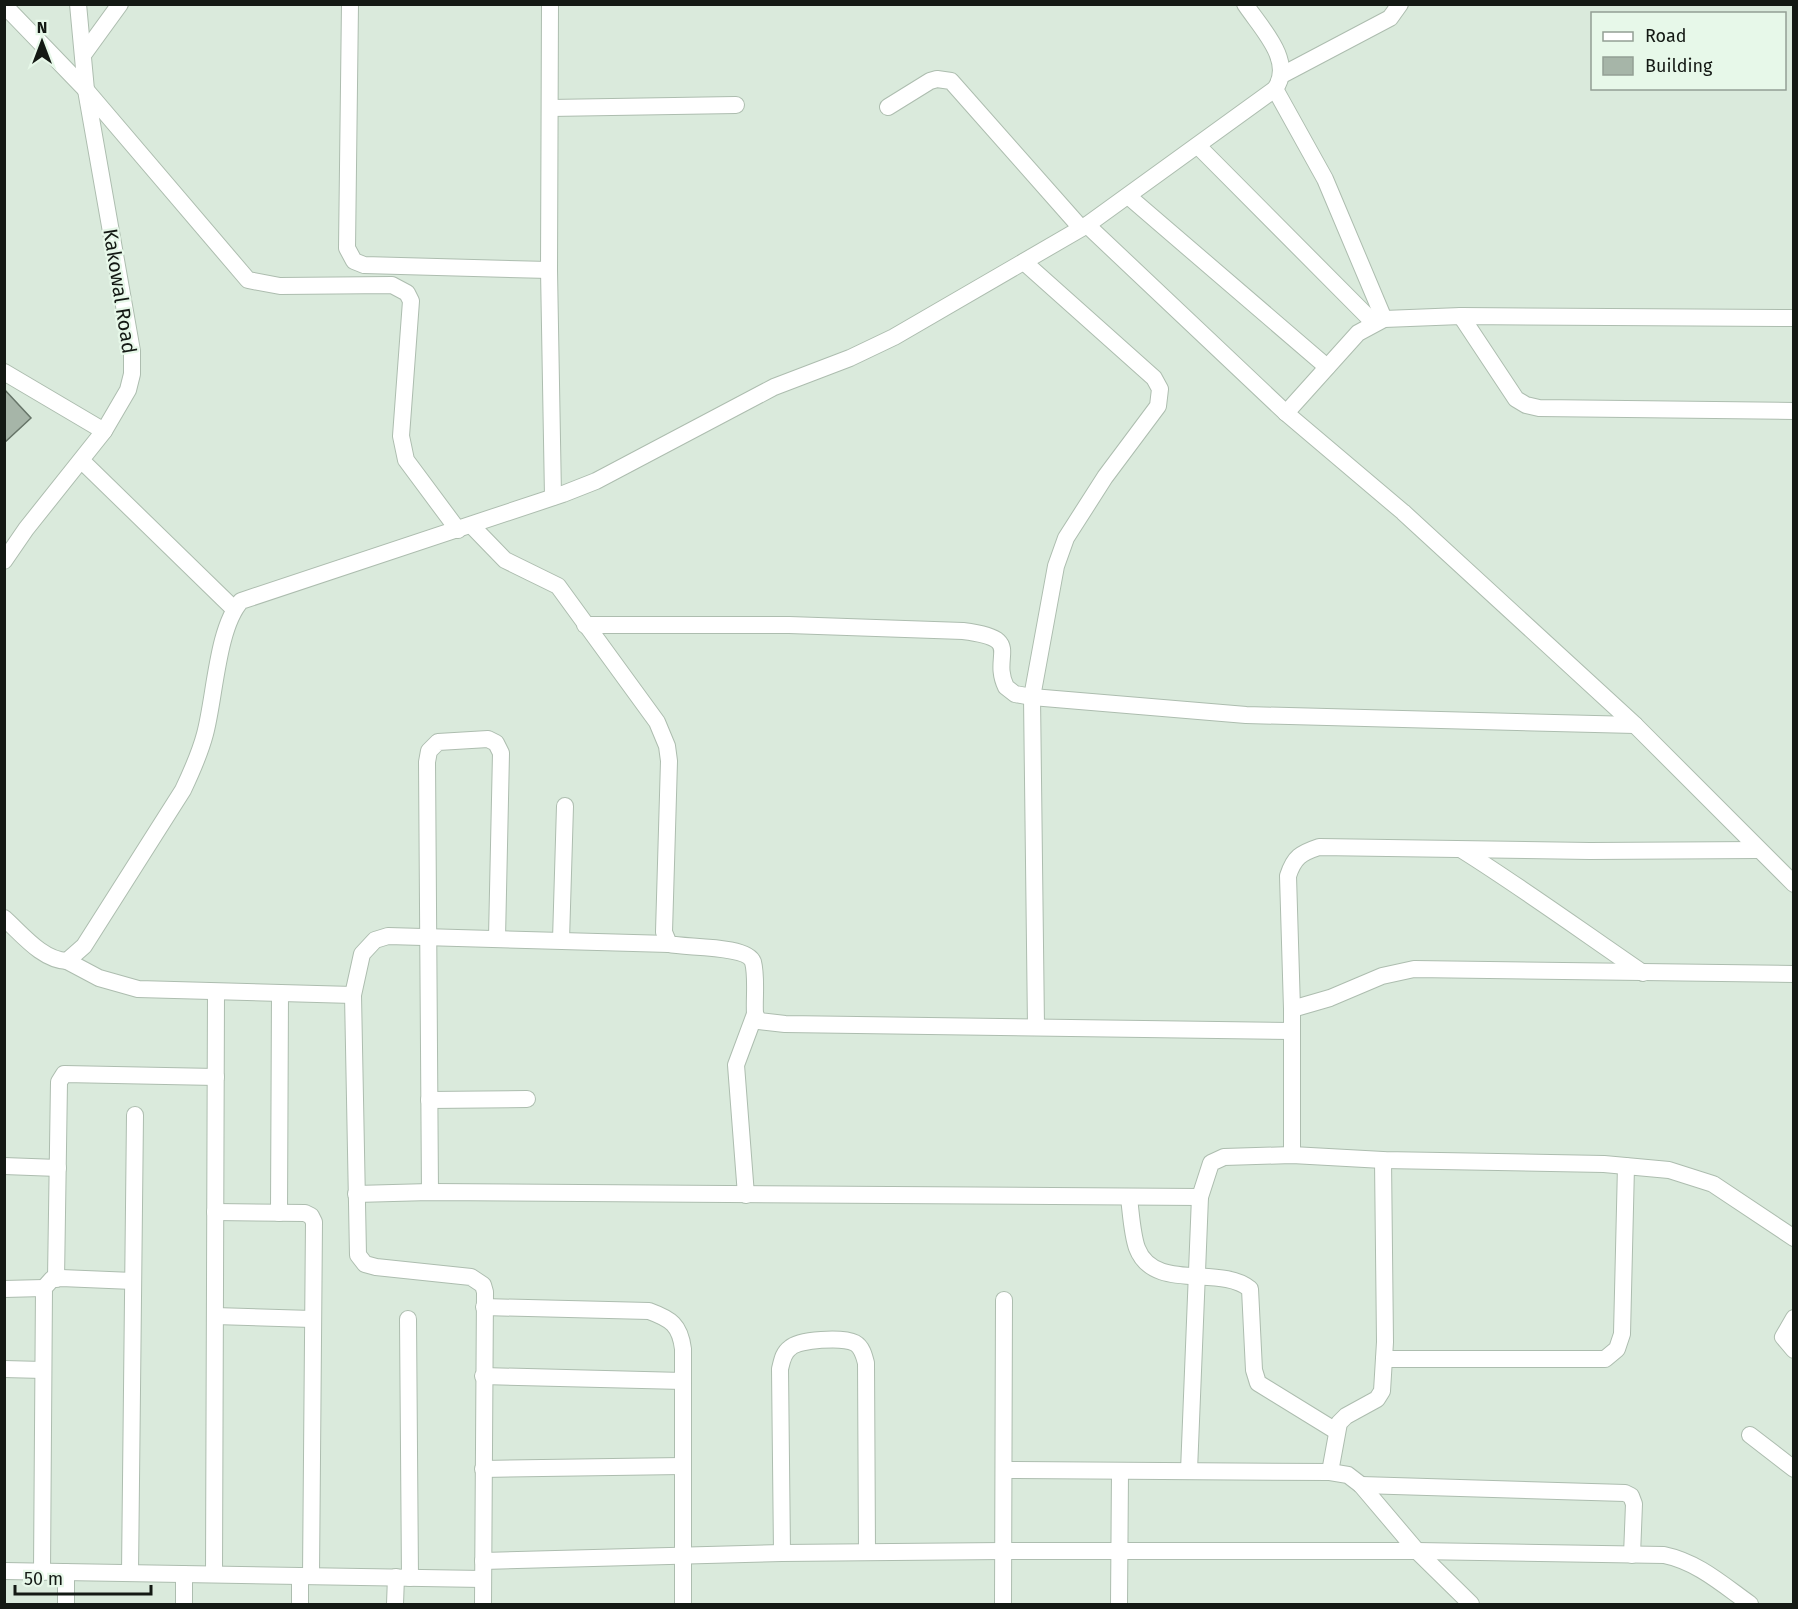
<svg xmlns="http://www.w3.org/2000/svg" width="1798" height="1609" font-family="'Fira Sans',sans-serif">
<rect width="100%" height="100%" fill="#daeadc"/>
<!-- building -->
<polygon fill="#a6b5a8" stroke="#677569" stroke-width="1.5" points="4,389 31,418 4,443"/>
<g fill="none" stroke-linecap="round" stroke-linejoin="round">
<!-- street casing -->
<g stroke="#adbdaf" stroke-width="18">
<g id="street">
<polyline points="350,4 347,248 354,261 364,265 549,270"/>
<polyline points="550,4 549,270 553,497"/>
<polyline points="4,5 86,90 248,280 280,286 392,285 407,293 411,301 401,436 406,460 458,530"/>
<polyline points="83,55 120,4"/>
<polyline points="1282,75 1390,18 1400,4"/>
<polyline points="1275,89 1325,179 1384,319"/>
<polyline points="888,107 930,81 937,79 951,81 1081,228"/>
<polyline points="550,108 736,105"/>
<polyline points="1198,146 1374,323"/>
<polyline points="1128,196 1327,367"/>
<polyline points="1087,225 1286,413 1403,512 1635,725 1794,884"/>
<polyline points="1024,262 1154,378 1160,389 1158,406 1105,477 1066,538 1056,566 1032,697 1036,1027"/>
<polyline points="1461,316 1516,399 1526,405 1539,408 1794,411"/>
<polyline points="4,372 104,431"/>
<polyline points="1286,413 1358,333 1384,319 1461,316 1794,318"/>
<polyline points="82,461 234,609"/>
<path d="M472 526 505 560 558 586 657 722 667 746 669 761 664 932 669 944C686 948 747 945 753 962 757 977 754 999 755 1014L759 1021 785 1024 1291 1031"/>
<polyline points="4,561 26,529 104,431 128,390 132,374 132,351 86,90 78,4"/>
<path d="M585 625H789L963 631C1026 639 990 654 1006 687L1015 694 1032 697 1246 715 1635 725"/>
<path d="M1462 850C1524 889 1583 932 1643 973"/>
<path d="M4 918C22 934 42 960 67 961L84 946 183 790C192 771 200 753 205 734 215 697 217 628 241 601L563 494 596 481 774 387 850 358 894 337 1087 225 1275 89C1295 61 1260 27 1245 4"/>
<polyline points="561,940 565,806"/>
<polyline points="67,961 99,978 138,989 353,995"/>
<polyline points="1292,1009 1330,998 1382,976 1414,969 1794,974"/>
<polyline points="429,1100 527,1099"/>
<path d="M1292 1155V1009L1288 876C1294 857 1301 853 1319 847L1590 851 1759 850"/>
<polyline points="4,1166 58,1168"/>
<polyline points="430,1192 427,762 429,751 438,742 488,739 496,743 501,753 497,938"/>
<polyline points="356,1194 430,1192 1200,1197"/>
<polyline points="746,1195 736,1065 755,1014"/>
<path d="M1129 1198C1131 1213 1132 1234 1137 1248 1154 1293 1220 1264 1250 1289L1254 1370 1258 1383 1336 1431"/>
<polyline points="215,1212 305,1213 311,1216 314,1222 311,1576"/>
<polyline points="279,1213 280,993"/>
<polyline points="56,1279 59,1082 64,1074 216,1077"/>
<polyline points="4,1289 44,1288"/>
<path d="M484 1307 649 1311C671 1319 680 1325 683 1349V1604"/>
<polyline points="215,1316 312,1319"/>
<polyline points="1794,1318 1783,1337 1794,1350"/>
<polyline points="408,1319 410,1578"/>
<polyline points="1384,1359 1605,1359 1617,1349 1622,1334 1626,1166"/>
<polyline points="4,1369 43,1370"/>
<polyline points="483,1376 683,1381"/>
<polyline points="1750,1435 1794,1469"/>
<polyline points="483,1469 682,1466"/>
<polyline points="1005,1470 1330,1472 1348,1475 1361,1485 1417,1551 1471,1604"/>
<polyline points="1189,1471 1200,1197 1211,1163 1224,1157 1292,1155 1383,1160 1604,1164 1669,1170 1713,1184 1794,1238"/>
<polyline points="1330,1472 1339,1423 1346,1416 1377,1399 1382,1391 1385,1342 1383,1160"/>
<polyline points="1361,1485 1625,1493 1631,1496 1634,1504 1632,1555"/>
<path d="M782 1553 780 1369C782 1361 783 1353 790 1348 799 1339 843 1337 855 1343 862 1347 864 1355 866 1363L867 1552"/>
<path d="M483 1561 782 1553 1003 1551H1417L1664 1555C1698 1562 1723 1585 1750 1604"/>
<polyline points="4,1571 483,1579"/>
<polyline points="42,1572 44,1288 52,1279 61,1278 133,1281"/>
<polyline points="66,1572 66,1604"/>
<polyline points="130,1573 135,1115"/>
<polyline points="184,1574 184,1604"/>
<polyline points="214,1574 216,993"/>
<polyline points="300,1604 300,1576"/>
<polyline points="395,1604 396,1577"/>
<polyline points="483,1604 485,1292 483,1285 471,1277 376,1267 365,1264 358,1255 353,995 362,954 375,940 388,936 669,944"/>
<polyline points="1003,1604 1004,1300"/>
<polyline points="1119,1604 1120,1472"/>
</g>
</g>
<!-- street -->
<use href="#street" stroke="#fff" stroke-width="16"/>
</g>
<g text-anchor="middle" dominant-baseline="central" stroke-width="4.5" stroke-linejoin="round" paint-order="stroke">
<!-- street labels -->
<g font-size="20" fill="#141914" stroke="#e7f8e9">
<text transform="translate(120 291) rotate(81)">Kakowal Road</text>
</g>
</g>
<!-- border -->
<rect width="1798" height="1609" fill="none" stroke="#141914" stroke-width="12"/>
<!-- legend -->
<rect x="1591" y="12" width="195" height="78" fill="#e7f8e9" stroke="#939f94" stroke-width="1.5"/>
<rect x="1603" y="32" width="30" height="9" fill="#ffffff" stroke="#939f94" stroke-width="1.5"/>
<text x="1645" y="42" font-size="18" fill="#141914">Road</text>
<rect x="1603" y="57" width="30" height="18" fill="#a6b5a8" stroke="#939f94" stroke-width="1.5"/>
<text x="1645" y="72" font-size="18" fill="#141914">Building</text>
<!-- north arrow -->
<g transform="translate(42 42)" stroke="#e7f8e9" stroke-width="4.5" paint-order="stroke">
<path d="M0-4.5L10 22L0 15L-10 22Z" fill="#141914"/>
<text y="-9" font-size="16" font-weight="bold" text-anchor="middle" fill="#141914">N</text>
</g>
<!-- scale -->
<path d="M15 1585v9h136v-9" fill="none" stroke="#141914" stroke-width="3"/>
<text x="24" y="1585" font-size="18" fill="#141914" stroke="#e7f8e9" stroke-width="4.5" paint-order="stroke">50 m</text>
</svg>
